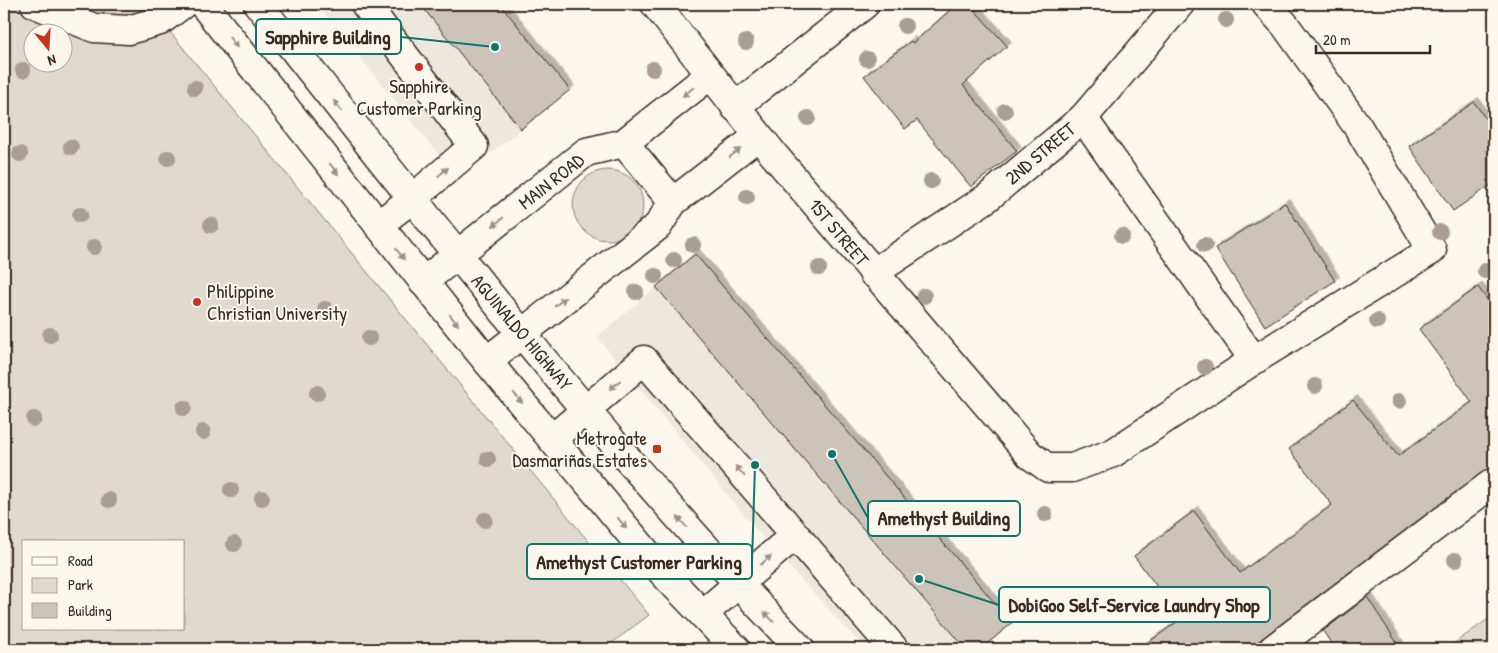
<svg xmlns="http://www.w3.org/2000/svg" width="1498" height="653" font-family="'Patrick Hand',sans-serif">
<defs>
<filter id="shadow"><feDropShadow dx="4.5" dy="-4.5" stdDeviation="0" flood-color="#0004"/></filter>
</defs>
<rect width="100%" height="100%" fill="#fbf7ec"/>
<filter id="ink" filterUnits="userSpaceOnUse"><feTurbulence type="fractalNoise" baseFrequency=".02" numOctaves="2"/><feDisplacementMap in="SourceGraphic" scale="10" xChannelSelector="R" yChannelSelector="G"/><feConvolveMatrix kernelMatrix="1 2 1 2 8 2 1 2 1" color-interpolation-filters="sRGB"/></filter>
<g filter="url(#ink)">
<!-- built -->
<g fill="#ede8dd">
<polygon points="317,4 500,4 570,90 458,179"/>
<polygon points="695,254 1012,623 981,649 865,649 763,538 597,337"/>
</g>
<!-- green -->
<g fill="#dfd9ce" stroke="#8d8276" fill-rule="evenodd">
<path d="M4 4H147L649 615 604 649H4ZM32 32H62V62H32ZM24 542H184V629H24Z"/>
<circle cx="608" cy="205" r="35"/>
<polygon points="1494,615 1494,649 1446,649"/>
</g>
<!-- building -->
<g fill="#ccc4b9" stroke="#3b2a1e" filter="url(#shadow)">
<polygon points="420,4 500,4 570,90 521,129"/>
<polygon points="957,4 969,4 1007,46 963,85 1017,151 971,187 917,120 905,129 864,76 911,41 913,43"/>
<polygon points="1474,102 1494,131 1494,183 1453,211 1409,146"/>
<polygon points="1285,203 1335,281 1265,326 1215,248"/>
<polygon points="695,254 1012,623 981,649 967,649 961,643 656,287"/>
<polygon points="1478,287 1494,309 1494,467 1485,470 1248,649 1139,649 1181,619 1134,556 1194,511 1240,573 1332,505 1289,449 1353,400 1398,456 1472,402 1419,329"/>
<polygon points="1367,597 1401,649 1335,649 1323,631"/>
</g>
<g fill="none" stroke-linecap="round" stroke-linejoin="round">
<!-- minor casing -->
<g stroke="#3b2a1e" stroke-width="31">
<g id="minor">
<polyline points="35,4 94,28 128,30 160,21 183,4"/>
<polyline points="365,4 474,146 412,199 378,225"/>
<polyline points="655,4 774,155 1030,455 1048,468 1072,468 1113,453 1254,360 1432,250 1358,127 1285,25 1266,4"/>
<polyline points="735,107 865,4"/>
<polyline points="1083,118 1254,360"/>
<polyline points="624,143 673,202"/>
<polyline points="873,273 987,198 1083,118 1180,4"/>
<polyline points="423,282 586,152 624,143 710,75"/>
<polyline points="487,361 658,226 673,202 758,136"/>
<polyline points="552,439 644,360 894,649"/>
<polyline points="703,614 795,535"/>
<polyline points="1273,649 1494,482"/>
</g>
</g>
<!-- major casing -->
<g stroke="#3b2a1e" stroke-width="31">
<g id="major">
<polyline points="203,4 477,349 664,574 736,649"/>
<path d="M258 4C432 224 605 446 800 649"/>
</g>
</g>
<!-- minor -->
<use href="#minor" stroke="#fbf7ec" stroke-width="28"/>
<!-- major -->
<use href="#major" stroke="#fbf7ec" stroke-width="28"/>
</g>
<!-- trees -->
<g fill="#a89e93">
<circle cx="1226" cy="20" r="8"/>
<circle cx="905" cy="26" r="8"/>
<circle cx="746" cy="42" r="8"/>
<circle cx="867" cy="59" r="8"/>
<circle cx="653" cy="69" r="8"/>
<circle cx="23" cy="70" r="8"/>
<circle cx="195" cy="88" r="8"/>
<circle cx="1005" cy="111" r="8"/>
<circle cx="808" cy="118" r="8"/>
<circle cx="71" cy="147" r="8"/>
<circle cx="20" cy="154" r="8"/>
<circle cx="168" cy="158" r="8"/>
<circle cx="931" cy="181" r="8"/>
<circle cx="747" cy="197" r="8"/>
<circle cx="80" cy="215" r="8"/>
<circle cx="211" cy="225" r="8"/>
<circle cx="1440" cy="232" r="8"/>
<circle cx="1122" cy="236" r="8"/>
<circle cx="693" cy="245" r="8"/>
<circle cx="1205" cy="245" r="8"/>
<circle cx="94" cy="247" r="8"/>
<circle cx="674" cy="260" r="8"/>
<circle cx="819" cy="268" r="8"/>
<circle cx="1485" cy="271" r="8"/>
<circle cx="655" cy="276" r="8"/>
<circle cx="636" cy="292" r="8"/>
<circle cx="924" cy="296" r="8"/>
<circle cx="325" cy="309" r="8"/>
<circle cx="1377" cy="321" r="8"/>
<circle cx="50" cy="335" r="8"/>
<circle cx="369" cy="338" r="8"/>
<circle cx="1205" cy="367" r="8"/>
<circle cx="1315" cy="386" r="8"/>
<circle cx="317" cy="393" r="8"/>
<circle cx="1399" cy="401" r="8"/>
<circle cx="184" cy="408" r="8"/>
<circle cx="34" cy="419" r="8"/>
<circle cx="203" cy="432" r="8"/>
<circle cx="488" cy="459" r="8"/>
<circle cx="231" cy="490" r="8"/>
<circle cx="262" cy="498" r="8"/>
<circle cx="109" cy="500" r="8"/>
<circle cx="1045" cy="514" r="8"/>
<circle cx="485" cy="520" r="8"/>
<circle cx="234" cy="544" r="8"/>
<circle cx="1455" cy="560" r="8"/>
</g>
<!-- one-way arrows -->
<defs><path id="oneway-solid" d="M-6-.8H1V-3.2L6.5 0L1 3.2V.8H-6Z" transform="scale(1.25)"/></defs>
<g fill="#9b9085">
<use href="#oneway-solid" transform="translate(233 42) rotate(52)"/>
<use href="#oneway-solid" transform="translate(688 92) rotate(141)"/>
<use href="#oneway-solid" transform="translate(338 106) rotate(-128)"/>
<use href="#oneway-solid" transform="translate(735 153) rotate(-38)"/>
<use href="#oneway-solid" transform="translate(334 169) rotate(52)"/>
<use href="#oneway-solid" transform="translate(443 172) rotate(-40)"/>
<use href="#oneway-solid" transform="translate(498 222) rotate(141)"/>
<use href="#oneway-solid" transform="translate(400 254) rotate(52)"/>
<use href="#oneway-solid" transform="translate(560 302) rotate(-38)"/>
<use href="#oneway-solid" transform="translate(454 320) rotate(51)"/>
<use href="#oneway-solid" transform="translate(615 385) rotate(139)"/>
<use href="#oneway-solid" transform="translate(518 398) rotate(50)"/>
<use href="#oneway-solid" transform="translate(740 471) rotate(-131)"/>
<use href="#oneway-solid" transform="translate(682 522) rotate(-132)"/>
<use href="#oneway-solid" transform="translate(622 523) rotate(50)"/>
<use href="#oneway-solid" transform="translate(766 560) rotate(-41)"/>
<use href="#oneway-solid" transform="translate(769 617) rotate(-134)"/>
</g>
</g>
<!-- markers -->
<g fill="#c8321e" stroke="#fbf7ec" stroke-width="2">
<circle cx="419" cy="67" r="5"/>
<circle cx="197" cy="302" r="5"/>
<rect x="652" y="444" width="10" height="10" rx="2.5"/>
</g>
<g text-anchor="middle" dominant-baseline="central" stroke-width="4" stroke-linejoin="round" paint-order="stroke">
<!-- poi labels -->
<g font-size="19" fill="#3b2a1e" stroke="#fbf7ec">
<text x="419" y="86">Sapphire<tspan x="419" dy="22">Customer Parking</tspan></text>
<text x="207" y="291" text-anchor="start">Philippine<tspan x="207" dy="22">Christian University</tspan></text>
<text x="647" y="438" text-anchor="end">Metrogate<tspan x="647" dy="22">Dasmariñas Estates</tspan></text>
</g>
<!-- street labels -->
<g font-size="19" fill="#3b2a1e" stroke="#fbf7ec">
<text transform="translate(1040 153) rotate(-40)">2ND STREET</text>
<text transform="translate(551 181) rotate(-38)">MAIN ROAD</text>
<text transform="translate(839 232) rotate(50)">1ST STREET</text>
<text transform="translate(522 332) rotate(50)">AGUINALDO HIGHWAY</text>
</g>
</g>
<!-- callouts -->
<path fill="none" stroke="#0f766e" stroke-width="2" d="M495 47L401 37M832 454L868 518M755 465L752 562M919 579L999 605"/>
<g fill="#0f766e" stroke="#fbf7ec" stroke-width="2">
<circle cx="495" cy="47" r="5"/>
<circle cx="832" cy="454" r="5"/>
<circle cx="755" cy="465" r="5"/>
<circle cx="919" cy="579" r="5"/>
</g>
<g fill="#fbf7ec" stroke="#0f766e" stroke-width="2">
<rect x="256" y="19" width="145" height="35" rx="5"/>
<rect x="868" y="501" width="152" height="35" rx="5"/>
<rect x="527" y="544" width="225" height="35" rx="5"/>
<rect x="999" y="587" width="271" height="35" rx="5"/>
</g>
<g font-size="20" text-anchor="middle" font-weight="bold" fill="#3b2a1e">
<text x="328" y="44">Sapphire Building</text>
<text x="944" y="525">Amethyst Building</text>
<text x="639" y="569">Amethyst Customer Parking</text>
<text x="1134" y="612">DobiGoo Self-Service Laundry Shop</text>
</g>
<!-- margin -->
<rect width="1498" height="653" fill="none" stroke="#fbf7ec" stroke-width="20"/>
<rect x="10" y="10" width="1478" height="633" fill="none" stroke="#3b2a1e" stroke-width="2" filter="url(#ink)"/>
<!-- legend -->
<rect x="22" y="540" width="162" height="90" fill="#fbf7ec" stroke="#aea59a"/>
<rect x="32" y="557" width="25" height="8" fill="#fbf7ec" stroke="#aea59a"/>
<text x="68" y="566" font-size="15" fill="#3b2a1e">Road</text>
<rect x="32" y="578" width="25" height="15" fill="#dfd9ce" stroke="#aea59a"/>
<text x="68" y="590" font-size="15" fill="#3b2a1e">Park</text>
<rect x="32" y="603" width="25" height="15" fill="#ccc4b9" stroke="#aea59a"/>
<text x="68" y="616" font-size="15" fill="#3b2a1e">Building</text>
<!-- north arrow -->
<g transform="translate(48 48) rotate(162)"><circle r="24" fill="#fbf7ec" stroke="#aea59a"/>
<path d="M0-4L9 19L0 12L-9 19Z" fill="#c8321e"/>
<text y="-8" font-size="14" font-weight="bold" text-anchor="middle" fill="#3b2a1e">N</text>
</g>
<!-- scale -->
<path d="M1316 45v8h114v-8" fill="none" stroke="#3b2a1e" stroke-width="2.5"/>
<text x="1323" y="45" font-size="15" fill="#3b2a1e" stroke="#fbf7ec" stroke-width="4" paint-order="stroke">20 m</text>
</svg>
